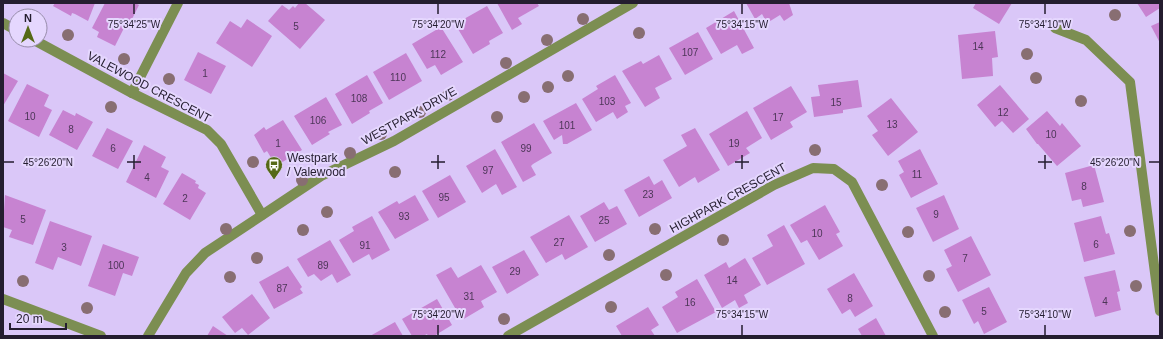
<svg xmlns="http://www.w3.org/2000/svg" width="1163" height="339" font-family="Arial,sans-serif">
<rect width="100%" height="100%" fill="#dac7f8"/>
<!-- building -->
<g fill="#c783d1">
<polygon points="55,3 95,3 88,21 75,14 72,13 71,16 53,6"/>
<polygon points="105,3 135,3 139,5 131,21 128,20 115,46 97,37 99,32 92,28"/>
<polygon points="299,3 305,3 325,20 300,49 268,21 282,5 289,10 293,6 295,8"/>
<polygon points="497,3 537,3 539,6 518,18 522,24 512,30"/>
<polygon points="746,3 789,3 793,15 784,21 780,15 767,23 762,14 755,19"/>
<polygon points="976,3 1012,3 999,24 973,8"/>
<polygon points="1137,3 1160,3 1160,8 1146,17"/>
<polygon points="487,6 503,33 489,41 490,44 473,54 455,24"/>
<polygon points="734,11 754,48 742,54 737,45 721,54 706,28"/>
<polygon points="247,19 272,36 252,67 216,43 230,21 241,28"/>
<polygon points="1160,22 1160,43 1151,26"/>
<polygon points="441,27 463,62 441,75 435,65 427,69 412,44"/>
<polygon points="995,31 998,57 992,58 993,76 962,79 958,35"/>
<polygon points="698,32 713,59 685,75 669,48"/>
<polygon points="198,52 226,66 211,94 184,80"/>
<polygon points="406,53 422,81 389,100 373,72"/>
<polygon points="659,55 672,79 655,88 660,98 645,107 622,71 641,61 643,64"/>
<polygon points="3,73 18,81 3,106"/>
<polygon points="367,75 383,103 369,111 370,113 352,124 335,94"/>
<polygon points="615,75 631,103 625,106 628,112 617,119 613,112 596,122 582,99 598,89 596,86"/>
<polygon points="858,80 862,107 843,110 843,113 814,117 811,97 820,96 818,85"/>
<polygon points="27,84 49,95 44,106 52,110 39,137 8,121"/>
<polygon points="1000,85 1029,119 1013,133 1002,121 995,127 977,105"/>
<polygon points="791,86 807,112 790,122 793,127 771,140 753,108"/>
<polygon points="326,97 342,125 328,132 330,134 312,145 294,116"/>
<polygon points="891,98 918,132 888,156 872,135 878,131 867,116"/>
<polygon points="576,103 592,130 567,144 563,144 562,135 554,140 543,121"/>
<polygon points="63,110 75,116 76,113 93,122 77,150 49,135"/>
<polygon points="747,111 762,138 746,148 750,153 728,166 709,134"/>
<polygon points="1047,111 1060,126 1062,123 1081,146 1057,166 1038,144 1037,144 1026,129"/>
<polygon points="283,120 302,150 276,166 267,151 264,153 254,135 264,127 266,130"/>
<polygon points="534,123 552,153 533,164 531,166 536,175 523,182 501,142"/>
<polygon points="107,128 133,141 118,169 92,156"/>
<polygon points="695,128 720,170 698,183 695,177 679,187 663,160 687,146 681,135"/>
<polygon points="144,145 166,157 161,167 169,171 156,198 126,182"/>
<polygon points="495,149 517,187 502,195 496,184 482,193 466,166"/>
<polygon points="920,149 938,184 911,198 899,175 904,172 898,161"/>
<polygon points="1094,165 1104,202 1083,207 1081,199 1072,201 1065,173"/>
<polygon points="182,173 196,181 195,183 199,185 198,188 206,193 190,220 163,204"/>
<polygon points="450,175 466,202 438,218 422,191"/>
<polygon points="649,176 654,185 662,180 672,198 639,217 624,190"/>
<polygon points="5,195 46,210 33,245 9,237 12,230 3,227"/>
<polygon points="415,195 429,220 395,239 378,212 397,201 399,204"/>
<polygon points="944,195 959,229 933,242 916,208"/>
<polygon points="604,202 609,210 617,206 627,224 595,242 580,216"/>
<polygon points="825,205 840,232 836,234 843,246 819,260 807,240 801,243 790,225"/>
<polygon points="569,215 588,247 565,260 562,254 546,263 530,237"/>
<polygon points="372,216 390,250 372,260 369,254 353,263 339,240 354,231 352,227"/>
<polygon points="1101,216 1106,234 1109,233 1115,254 1084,262 1074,223"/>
<polygon points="50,221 92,236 81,266 58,257 53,270 35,263"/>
<polygon points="784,225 805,264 767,285 752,258 773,246 767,235"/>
<polygon points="971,236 991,275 958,292 946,269 952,266 944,250"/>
<polygon points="330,240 351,275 337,283 332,274 321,281 314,274 308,277 297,259"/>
<polygon points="103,244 139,257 132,276 123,273 115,296 88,286"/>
<polygon points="524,250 539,275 507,294 492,267"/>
<polygon points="745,258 761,285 744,295 748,303 739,308 735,300 722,308 704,275 726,262 729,268"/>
<polygon points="481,265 497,292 481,301 484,307 462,320 436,275 451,267 458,278"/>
<polygon points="288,266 302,287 300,289 303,293 274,309 259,282"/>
<polygon points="1115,270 1120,291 1117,292 1121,310 1095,317 1084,277"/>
<polygon points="854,273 873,306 855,317 850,309 842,314 827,289"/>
<polygon points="697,279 716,312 677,333 662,307 678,297 675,292"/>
<polygon points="989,287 1007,322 984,334 978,321 974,324 962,300"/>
<polygon points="252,294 270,318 248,335 242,328 235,333 222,317"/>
<polygon points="437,299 452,325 434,336 428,336 427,334 423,336 412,336 402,319"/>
<polygon points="648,307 659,325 651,330 655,336 622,336 616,326"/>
<polygon points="876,318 886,336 862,336 858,329"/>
<polygon points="395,322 403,336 370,336"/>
<polygon points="213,326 228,336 207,336"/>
</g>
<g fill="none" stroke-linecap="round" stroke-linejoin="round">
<!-- minor -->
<g stroke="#7c8e52" stroke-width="10">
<polyline points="3,23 16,30"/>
<polyline points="1055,28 1086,40 1130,82 1160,311"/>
<polyline points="34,40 132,93 207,130 221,144 262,215"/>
<polyline points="132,93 178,3"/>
<polyline points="3,299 101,336"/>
<polyline points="148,336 186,273 205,253 321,176 394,141 633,3"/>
<polyline points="508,336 774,185 813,168 834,169 852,182 933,336"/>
</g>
</g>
<!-- trees -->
<g fill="#886e72">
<circle cx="1115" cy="15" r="6"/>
<circle cx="583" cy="19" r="6"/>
<circle cx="639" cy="33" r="6"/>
<circle cx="68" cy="35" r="6"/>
<circle cx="547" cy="40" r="6"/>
<circle cx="1027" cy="54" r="6"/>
<circle cx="124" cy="59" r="6"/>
<circle cx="506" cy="63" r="6"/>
<circle cx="568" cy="76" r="6"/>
<circle cx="1036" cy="78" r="6"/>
<circle cx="169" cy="79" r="6"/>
<circle cx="548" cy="87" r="6"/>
<circle cx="448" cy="95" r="6"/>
<circle cx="524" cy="97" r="6"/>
<circle cx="1081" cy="101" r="6"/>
<circle cx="111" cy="107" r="6"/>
<circle cx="420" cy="112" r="6"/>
<circle cx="497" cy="117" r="6"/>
<circle cx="381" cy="134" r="6"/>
<circle cx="815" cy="150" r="6"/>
<circle cx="350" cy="153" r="6"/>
<circle cx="253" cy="162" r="6"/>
<circle cx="395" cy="172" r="6"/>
<circle cx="302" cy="180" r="6"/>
<circle cx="882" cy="185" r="6"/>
<circle cx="327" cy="212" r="6"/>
<circle cx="226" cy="229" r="6"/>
<circle cx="655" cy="229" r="6"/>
<circle cx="303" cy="230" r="6"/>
<circle cx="1130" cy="231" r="6"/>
<circle cx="908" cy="232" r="6"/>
<circle cx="723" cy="240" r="6"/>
<circle cx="609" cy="255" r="6"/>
<circle cx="257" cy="258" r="6"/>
<circle cx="666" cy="275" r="6"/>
<circle cx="929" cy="276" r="6"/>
<circle cx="230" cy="277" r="6"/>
<circle cx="23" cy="281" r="6"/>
<circle cx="1136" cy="286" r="6"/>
<circle cx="611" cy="307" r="6"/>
<circle cx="87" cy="308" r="6"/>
<circle cx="945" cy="312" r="6"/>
<circle cx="504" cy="319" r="6"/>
</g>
<!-- ticks -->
<path fill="none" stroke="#241d2f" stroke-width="1.5" d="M134 4V14M438 4V14M742 4V14M1045 4V14M134 155V169M438 155V169M742 155V169M1045 155V169M4 162H14M127 162H141M431 162H445M735 162H749M1038 162H1052M1149 162H1159M438 325V335M742 325V335M1045 325V335"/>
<!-- icons -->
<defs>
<g id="bus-pin" transform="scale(0.9)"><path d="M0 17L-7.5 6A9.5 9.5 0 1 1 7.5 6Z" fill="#556916" stroke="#e5d7fe"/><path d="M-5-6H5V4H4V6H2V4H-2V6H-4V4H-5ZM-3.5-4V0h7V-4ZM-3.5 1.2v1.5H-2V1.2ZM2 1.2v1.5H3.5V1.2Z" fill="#fff"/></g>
</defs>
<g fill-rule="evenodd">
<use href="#bus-pin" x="274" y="165"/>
</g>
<g text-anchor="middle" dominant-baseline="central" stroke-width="4" stroke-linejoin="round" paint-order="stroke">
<!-- number labels -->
<g font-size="10" fill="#4d3658">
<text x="296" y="26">5</text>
<text x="978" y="46">14</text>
<text x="690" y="52">107</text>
<text x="438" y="54">112</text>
<text x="205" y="73">1</text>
<text x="398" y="77">110</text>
<text x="359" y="98">108</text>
<text x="607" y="101">103</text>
<text x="836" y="102">15</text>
<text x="1003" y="112">12</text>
<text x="30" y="116">10</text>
<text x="778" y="117">17</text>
<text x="318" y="120">106</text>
<text x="892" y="124">13</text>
<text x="567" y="125">101</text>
<text x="71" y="129">8</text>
<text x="1051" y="134">10</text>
<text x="278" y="143">1</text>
<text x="734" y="143">19</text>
<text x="113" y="148">6</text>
<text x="526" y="148">99</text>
<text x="488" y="170">97</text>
<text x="917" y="174">11</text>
<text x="147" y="177">4</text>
<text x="1084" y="186">8</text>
<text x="648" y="194">23</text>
<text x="444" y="197">95</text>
<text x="185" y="198">2</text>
<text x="936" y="214">9</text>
<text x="404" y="216">93</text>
<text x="23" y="219">5</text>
<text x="604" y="220">25</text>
<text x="817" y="233">10</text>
<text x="559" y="242">27</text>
<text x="1096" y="244">6</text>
<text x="365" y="245">91</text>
<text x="64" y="247">3</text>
<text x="965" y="258">7</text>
<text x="116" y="265">100</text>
<text x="323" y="265">89</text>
<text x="515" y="271">29</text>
<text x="732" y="280">14</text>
<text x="282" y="288">87</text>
<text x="469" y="296">31</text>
<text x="850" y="298">8</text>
<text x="1105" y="301">4</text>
<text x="690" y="302">16</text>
<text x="984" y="311">5</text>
</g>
<!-- street labels -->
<g font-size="12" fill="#241d2f" stroke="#e5d7fe">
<text transform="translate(149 87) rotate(28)">VALEWOOD CRESCENT</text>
<text transform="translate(409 116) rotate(-29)">WESTPARK DRIVE</text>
<text transform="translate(728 198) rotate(-29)">HIGHPARK CRESCENT</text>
</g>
<!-- poi labels -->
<g font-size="12" fill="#241d2f" stroke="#e5d7fe" text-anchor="start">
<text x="287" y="158">Westpark<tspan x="287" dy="14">/ Valewood</tspan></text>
</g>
</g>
<g font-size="10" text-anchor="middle" fill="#241d2f" stroke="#e5d7fe" stroke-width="4" stroke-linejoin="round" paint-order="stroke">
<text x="134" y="28">75°34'25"W</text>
<text x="438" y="28">75°34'20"W</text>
<text x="742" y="28">75°34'15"W</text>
<text x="1045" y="28">75°34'10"W</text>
<text x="48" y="166">45°26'20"N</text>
<text x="1115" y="166">45°26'20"N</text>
<text x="438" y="318">75°34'20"W</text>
<text x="742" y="318">75°34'15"W</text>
<text x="1045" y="318">75°34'10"W</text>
</g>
<!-- border -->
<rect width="1163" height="339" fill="none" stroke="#241d2f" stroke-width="8"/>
<!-- north arrow -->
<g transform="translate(28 28)"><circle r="19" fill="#e5d7fe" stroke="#988dab"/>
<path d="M0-3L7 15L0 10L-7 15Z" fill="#556916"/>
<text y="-6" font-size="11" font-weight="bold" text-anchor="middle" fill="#241d2f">N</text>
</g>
<!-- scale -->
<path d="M10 323v6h56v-6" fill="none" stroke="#241d2f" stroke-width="2"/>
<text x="16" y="323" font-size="12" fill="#241d2f" stroke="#e5d7fe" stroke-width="3" paint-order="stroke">20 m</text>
</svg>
